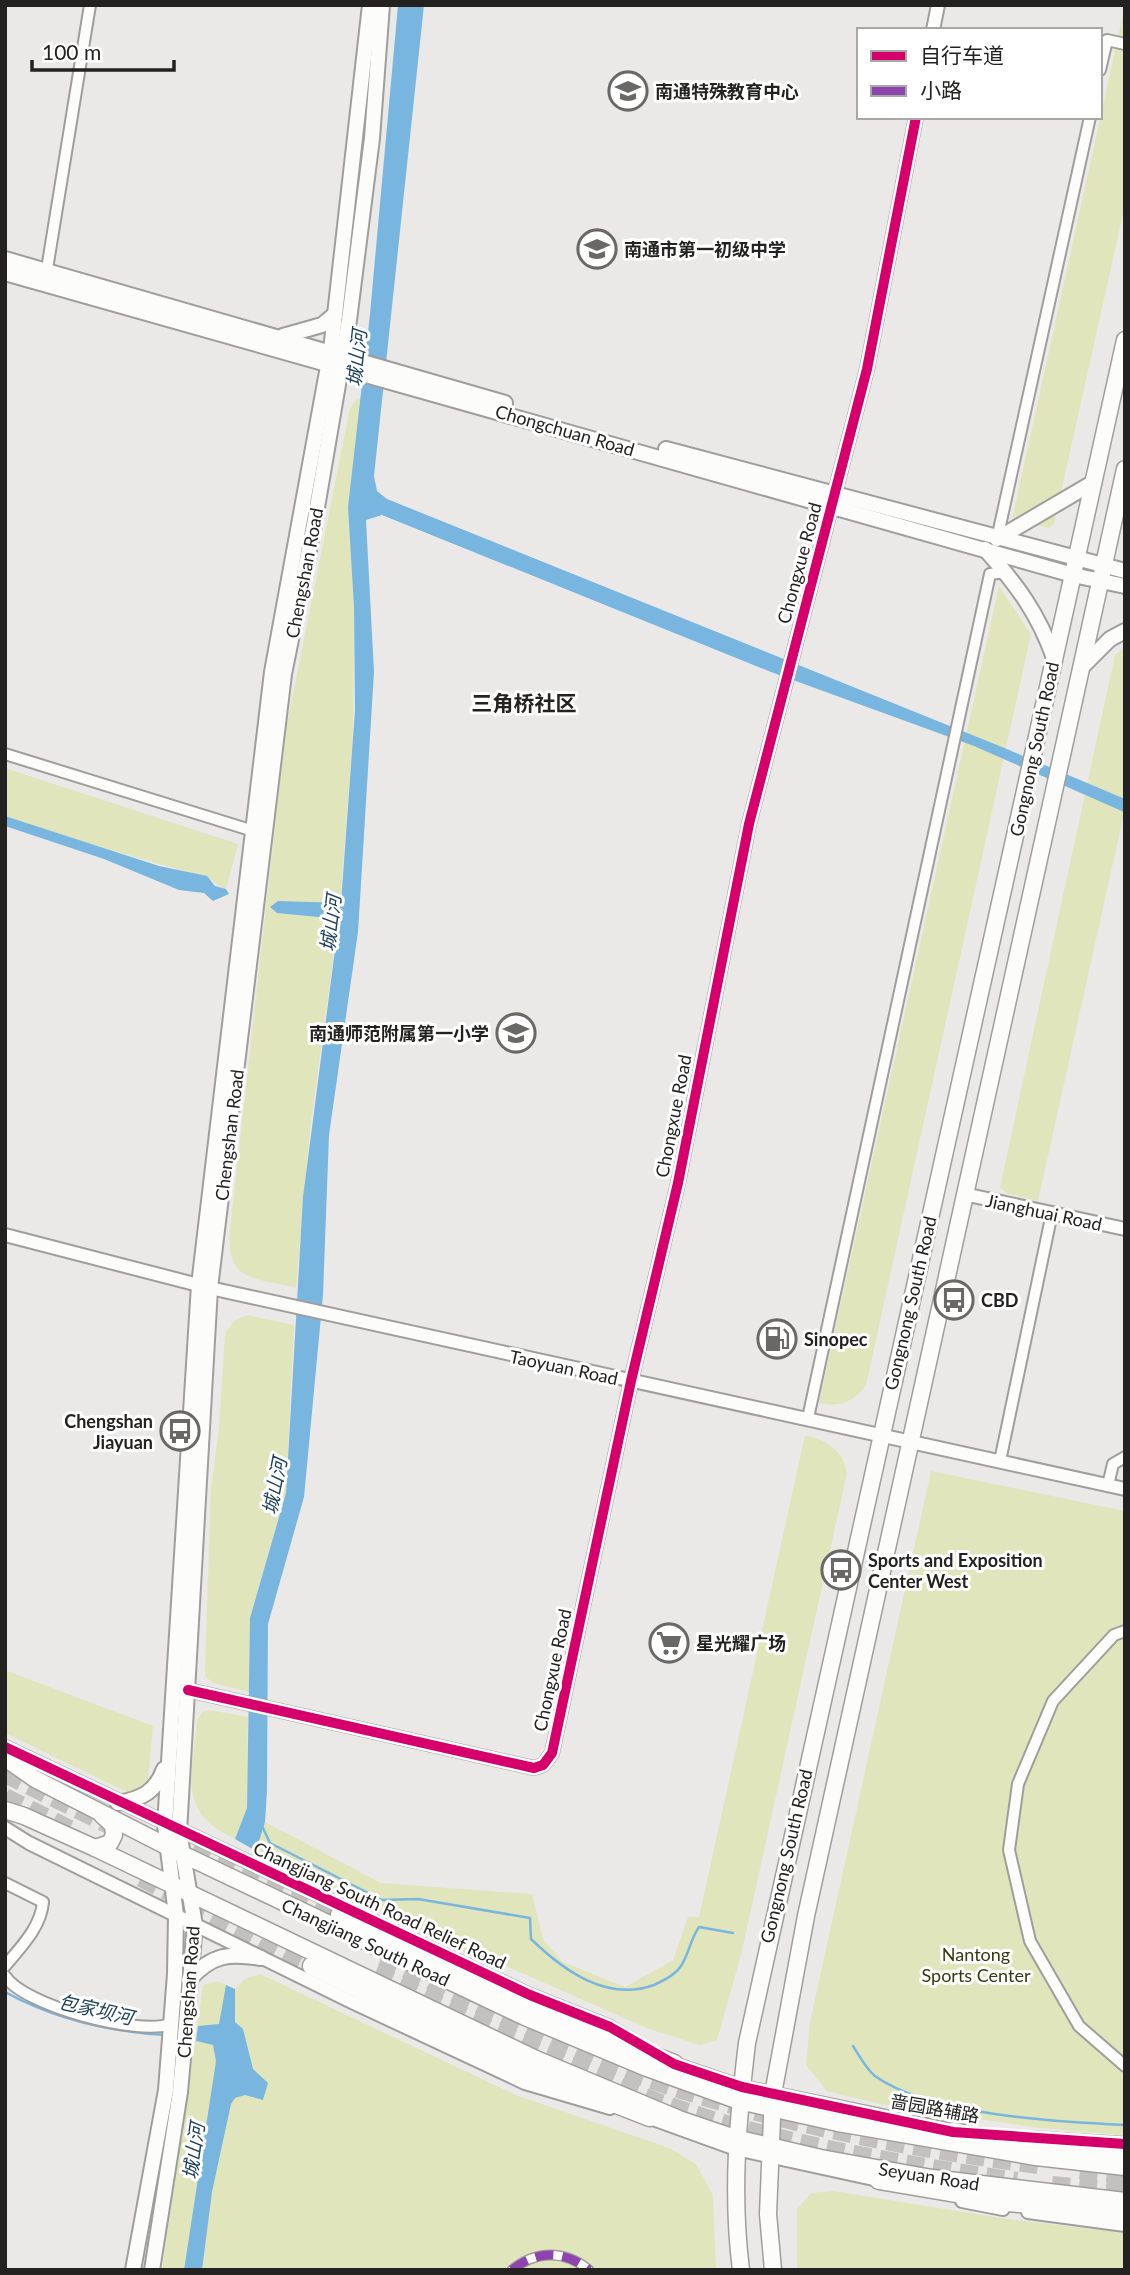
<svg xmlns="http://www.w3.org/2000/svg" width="1130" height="2275" font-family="Lato,'Noto Sans SC',sans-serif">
<rect width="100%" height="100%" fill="#ebe9e7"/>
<!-- green -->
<g fill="#e1e5bc">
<polygon points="1125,5 1125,205 1054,524 1049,528 1012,519"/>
<path d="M362 398 348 507 354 607 353 734 339 918 310 1129 296 1288C253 1277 226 1283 230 1229L286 729 350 408 356 400Z"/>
<path d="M999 586 1031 634 866 1385C855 1401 838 1409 819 1402Z"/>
<polygon points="1125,648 1125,809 1038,1201 1006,1193 1000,1187 1115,655"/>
<path d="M5 768 238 844 226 889C215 886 212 878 204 876 137 859 71 838 5 816Z"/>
<polygon points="247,1315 294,1325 286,1493 250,1618 249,1692 213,1683 205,1676 205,1667 211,1488 219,1428 225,1333 234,1321"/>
<path d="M805 1435C827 1441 842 1448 847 1473L741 1955 717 2040 700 2045 649 2029 499 1963 445 1946 256 1851 265 1822 381 1883 532 1894 543 1939 563 1962 625 1987 673 1960 688 1917H699Z"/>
<polygon points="931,1471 1125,1511 1125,2135 1039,2128 880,2104 827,2091 806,2065 810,2022"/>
<polygon points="5,1670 153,1726 148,1779 138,1791 127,1792 5,1733"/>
<path d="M209 1710 248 1717 247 1808 235 1839C175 1811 193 1775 197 1720L202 1712Z"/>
<polygon points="260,1974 516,2095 669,2148 696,2164 713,2195 716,2270 162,2270 203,1985 217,1981 235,1989 245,1979"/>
<polygon points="834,2191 1007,2219 1125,2233 1125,2270 797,2270 797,2209 811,2193"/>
</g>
<!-- water -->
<g fill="#78b6e0">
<polygon points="398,5 424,5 374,476 377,491 387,499 1002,747 1125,799 1124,812 974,746 771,672 382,515 366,520 374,672 358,932 329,1135 323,1295 304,1497 268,1624 267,1790 265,1822 256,1851 235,1839 247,1808 250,1618 286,1493 303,1197 339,919 277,913 270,907 278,901 341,903 355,710 354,607 348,507 370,314"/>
<polygon points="5,816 159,866 207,876 215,886 226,889 229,894 213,901 204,893 179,890 104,859 5,826"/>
<polygon points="226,1985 235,1989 235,2022 243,2029 253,2069 268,2083 263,2100 245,2095 235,2098 231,2104 212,2192 202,2270 184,2270 216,2061 213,2045 196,2041 198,2026 219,2024"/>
</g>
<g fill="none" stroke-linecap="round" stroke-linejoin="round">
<!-- stream -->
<g stroke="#78b6e0" stroke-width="2.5">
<path d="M262 1826 270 1843 382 1900 418 1899 530 1918 531 1939C564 1971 607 2002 654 1985 663 1981 676 1974 681 1966 689 1954 690 1940 699 1927L733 1933"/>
<path d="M5 1992C56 2020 109 2032 166 2035"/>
<path d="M853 2046C859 2055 866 2069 875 2076 929 2115 1057 2122 1125 2125"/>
</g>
<!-- trunk-tunnel -->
<g stroke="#c3c1bf" stroke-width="18" stroke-dasharray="18 9" stroke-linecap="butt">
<polyline points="5,1774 117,1829"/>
<polyline points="5,1797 74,1831"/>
<polyline points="168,1839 202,1851 340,1915"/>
<polyline points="141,1878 312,1966"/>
<path d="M382 1957C470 2000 558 2047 651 2080 777 2123 906 2148 1038 2165"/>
<path d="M375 1973C461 2014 547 2058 635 2093 756 2141 889 2162 1017 2181"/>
<polyline points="1080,2170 1125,2175"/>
<polyline points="1052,2185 1125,2192"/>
</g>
<!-- pedestrian casing -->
<g stroke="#9f9e9c" stroke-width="11">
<path id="pedestrian" d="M512 2270C536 2250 565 2250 589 2270"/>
</g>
<!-- minor casing -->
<g stroke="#9f9e9c" stroke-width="14">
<g id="minor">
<polyline points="1100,70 1107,40 1125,44"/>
<polyline points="47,269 90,5"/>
<polyline points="997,539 1090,117"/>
<polyline points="5,754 260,833"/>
<polyline points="808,1418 990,574 1006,572"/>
<polyline points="1000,1461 1052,1213"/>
<polyline points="1108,1485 1113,1464 1125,1457"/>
<polyline points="1125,1631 1114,1635 1053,1701 1018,1784 1009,1850 1030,1941 1079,2026 1125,2066"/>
<path d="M5 1883 43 1902C41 1927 21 1947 5 1966"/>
<path d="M5 1976C24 2006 138 2036 171 2024"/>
</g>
</g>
<!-- tertiary casing -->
<g stroke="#9f9e9c" stroke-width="16">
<g id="tertiary">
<polyline points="933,30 938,5"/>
<polyline points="964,1194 1125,1229"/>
<polyline points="5,1235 210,1288 1125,1489"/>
<polyline points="188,1690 534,1768 543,1765 552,1753 631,1381 678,1183 749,824 867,369 916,117"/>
<polyline points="5,1747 530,1995 610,2027 638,2044"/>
<polyline points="5,1828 29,1843 352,2002 525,2083 610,2108"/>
<polyline points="669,2062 742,2087 960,2132"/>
<polyline points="642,2115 736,2149 887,2182"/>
<polyline points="1031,2138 1125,2144"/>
<polyline points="962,2201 1003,2209"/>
<polyline points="1028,2212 1125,2225"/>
</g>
</g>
<!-- secondary casing -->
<g stroke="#9f9e9c" stroke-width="18">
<g id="secondary">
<polyline points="5,259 505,403"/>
<polyline points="5,273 1073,575 1125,586"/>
<polyline points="283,336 322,325 335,314"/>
<polyline points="666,449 1125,571"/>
<polyline points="997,539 1094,482"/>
<path d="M985 549C1017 585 1038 613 1054 658"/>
<polyline points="1082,667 1110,639 1125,631"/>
<path d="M118 1803C141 1799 156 1792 164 1769"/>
<path d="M189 1980C212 1954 229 1953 261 1958"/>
<polyline points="133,2270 166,2090 175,1974 176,1915 165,1825 199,1285 272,672 331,350 370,5"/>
<polyline points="152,2270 180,2092 195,1925 179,1832 210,1288 284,674 314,525 349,320 372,138 382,5"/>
</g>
</g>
<!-- primary casing -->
<g stroke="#9f9e9c" stroke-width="19">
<g id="primary">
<polyline points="5,1758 35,1779 182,1854 525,2017 647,2068 739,2101 838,2123 1036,2157 1125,2167"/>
<polyline points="5,1810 24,1816 95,1848 538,2060 679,2119 735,2138 821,2158 932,2178 1125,2201"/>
<polyline points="95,1848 110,1843 114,1835 113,1825 102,1815"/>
<path d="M741 2270C731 2192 738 2119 747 2043L1125 340"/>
<polyline points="773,2270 768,2214 773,2094 806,1916 1125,469"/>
</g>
</g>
<!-- trunk casing -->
<g stroke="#9f9e9c" stroke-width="21">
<g id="trunk">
<polyline points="340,1915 539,2012 674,2064"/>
<polyline points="312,1966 506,2061 650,2117"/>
<polyline points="953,2132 1022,2145 1125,2156"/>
<polyline points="879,2180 1009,2202 1125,2214"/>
</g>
</g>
<!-- pedestrian -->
<use href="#pedestrian" stroke="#fcfcfb" stroke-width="8"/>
<!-- minor -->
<use href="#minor" stroke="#fcfcfb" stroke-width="10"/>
<!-- tertiary -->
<use href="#tertiary" stroke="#fcfcfb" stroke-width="12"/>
<!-- secondary -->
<use href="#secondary" stroke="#fcfcfb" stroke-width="14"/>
<!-- primary -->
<use href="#primary" stroke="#fcfcfb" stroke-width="16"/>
<!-- trunk -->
<use href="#trunk" stroke="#fcfcfb" stroke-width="18"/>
<!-- quiet -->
<path stroke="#8e44ad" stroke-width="9" stroke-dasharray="18 9" stroke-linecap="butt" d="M512 2270C536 2250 565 2250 589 2270"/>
<!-- cycleway casing -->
<g stroke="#fff" stroke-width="15">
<g id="cycleway">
<polyline points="188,1690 534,1768 543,1765 552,1753 631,1381 678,1183 749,824 867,369 916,117"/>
<polyline points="5,1747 530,1995 610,2027 674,2064 742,2087 953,2132 1125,2144"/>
</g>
</g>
<!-- cycleway -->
<use href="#cycleway" stroke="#d6006c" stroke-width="10"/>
</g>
<!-- icons -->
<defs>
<g id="school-ring" transform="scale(2.0125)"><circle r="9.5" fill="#fff" stroke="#696866" stroke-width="1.5"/><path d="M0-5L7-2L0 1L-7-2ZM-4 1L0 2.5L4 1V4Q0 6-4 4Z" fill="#696866"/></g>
<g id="bus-ring" transform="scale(2.0125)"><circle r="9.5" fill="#fff" stroke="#696866" stroke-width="1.5"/><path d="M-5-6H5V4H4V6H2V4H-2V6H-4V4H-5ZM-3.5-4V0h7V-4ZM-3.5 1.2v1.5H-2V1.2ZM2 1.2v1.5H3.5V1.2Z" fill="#696866"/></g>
<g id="fuel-ring" transform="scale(2.0125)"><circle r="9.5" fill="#fff" stroke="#696866" stroke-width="1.5"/><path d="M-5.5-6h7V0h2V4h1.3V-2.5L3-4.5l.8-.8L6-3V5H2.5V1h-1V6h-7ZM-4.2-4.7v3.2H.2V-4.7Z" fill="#696866"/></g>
<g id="supermarket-ring" transform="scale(2.0125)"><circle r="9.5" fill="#fff" stroke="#696866" stroke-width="1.5"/><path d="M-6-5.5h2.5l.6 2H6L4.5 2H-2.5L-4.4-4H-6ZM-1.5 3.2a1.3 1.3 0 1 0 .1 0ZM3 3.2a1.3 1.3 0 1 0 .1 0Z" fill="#696866"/></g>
</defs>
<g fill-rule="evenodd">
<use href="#school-ring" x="628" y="91"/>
<use href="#school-ring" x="597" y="249"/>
<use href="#school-ring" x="516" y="1033"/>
<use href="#bus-ring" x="954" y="1300"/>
<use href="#fuel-ring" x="777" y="1339"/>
<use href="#bus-ring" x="180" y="1431"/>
<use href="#bus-ring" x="841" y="1570"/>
<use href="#supermarket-ring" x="669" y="1643"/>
</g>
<g text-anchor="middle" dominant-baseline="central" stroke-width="6" stroke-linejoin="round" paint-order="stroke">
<!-- poi labels -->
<g font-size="18" font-weight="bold" fill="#232221" stroke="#fff" text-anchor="start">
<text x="655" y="91">南通特殊教育中心</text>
<text x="624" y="249">南通市第一初级中学</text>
<text x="489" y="1033" text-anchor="end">南通师范附属第一小学</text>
<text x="981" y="1300">CBD</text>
<text x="804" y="1339">Sinopec</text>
<text x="153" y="1421" text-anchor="end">Chengshan<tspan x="153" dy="21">Jiayuan</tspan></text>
<text x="868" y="1560">Sports and Exposition<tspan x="868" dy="21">Center West</tspan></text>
<text x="696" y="1643">星光耀广场</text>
</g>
<!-- street labels -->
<g font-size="18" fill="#232221" stroke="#fff">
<text transform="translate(565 430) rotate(16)">Chongchuan Road</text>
<text transform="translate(799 563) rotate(-75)">Chongxue Road</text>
<text transform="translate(304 573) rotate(-79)">Chengshan Road</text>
<text transform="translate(1034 749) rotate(-78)">Gongnong South Road</text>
<text transform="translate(673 1116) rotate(-79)">Chongxue Road</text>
<text transform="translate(229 1135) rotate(-83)">Chengshan Road</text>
<text transform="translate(1044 1212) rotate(12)">Jianghuai Road</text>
<text transform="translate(910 1303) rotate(-77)">Gongnong South Road</text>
<text transform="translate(564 1367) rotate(12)">Taoyuan Road</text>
<text transform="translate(552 1670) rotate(-78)">Chongxue Road</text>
<text transform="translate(786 1856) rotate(-77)">Gongnong South Road</text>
<text transform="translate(380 1905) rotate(25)">Changjiang South Road Relief Road</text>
<text transform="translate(366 1942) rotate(25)">Changjiang South Road</text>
<text transform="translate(188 1992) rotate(-86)">Chengshan Road</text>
<text transform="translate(935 2108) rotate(10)">啬园路辅路</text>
<text transform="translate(929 2176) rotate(9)">Seyuan Road</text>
</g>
<!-- park labels -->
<g font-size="18" fill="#363a0f" stroke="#fff">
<text x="976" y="1954">Nantong<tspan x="976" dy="21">Sports Center</tspan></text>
</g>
<!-- water labels -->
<g font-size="19" font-style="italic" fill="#1e425d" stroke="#fff">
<text transform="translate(356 358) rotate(-84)">城山河</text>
<text transform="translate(330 923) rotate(-83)">城山河</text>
<text transform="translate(274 1486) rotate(-79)">城山河</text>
<text transform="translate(96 2009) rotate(13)">包家坝河</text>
<text transform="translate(193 2151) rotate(-82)">城山河</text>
</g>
<!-- quarter labels -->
<g font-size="21" font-weight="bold" fill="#232221" stroke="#fff">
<text x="524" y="702">三角桥社区</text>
</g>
</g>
<!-- border -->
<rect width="1130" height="2275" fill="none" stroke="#232221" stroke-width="14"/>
<!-- legend -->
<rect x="857" y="28" width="245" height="91" fill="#ffffff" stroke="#a7a7a6" stroke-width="2"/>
<rect x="871" y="51" width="35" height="10" fill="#d6006c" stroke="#a7a7a6" stroke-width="2"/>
<text x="920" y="63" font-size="21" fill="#232221">自行车道</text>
<rect x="871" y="86" width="35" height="10" fill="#8e44ad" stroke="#a7a7a6" stroke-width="2"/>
<text x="920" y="98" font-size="21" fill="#232221">小路</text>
<!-- scale -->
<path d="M32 60v10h142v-10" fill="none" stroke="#232221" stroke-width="3.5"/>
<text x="42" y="60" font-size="21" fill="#232221" stroke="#ffffff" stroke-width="5" paint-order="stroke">100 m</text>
</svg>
